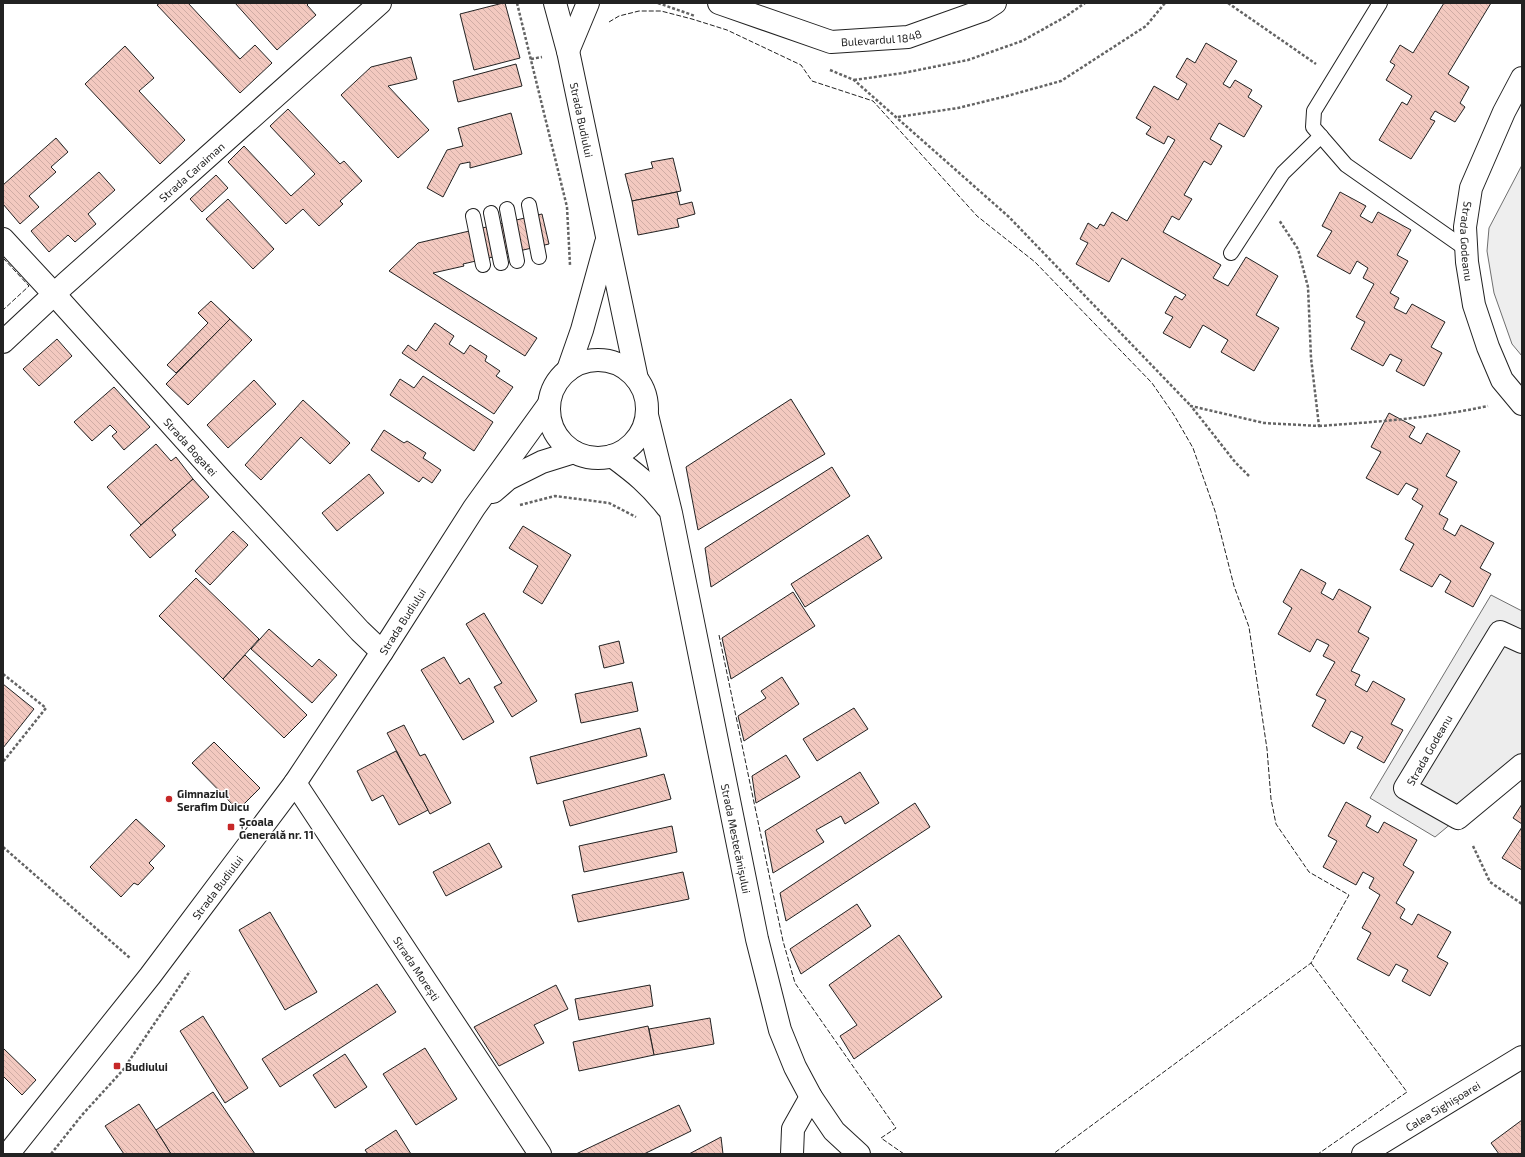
<svg xmlns="http://www.w3.org/2000/svg" width="1525" height="1157" font-family="'Exo 2',sans-serif">
<defs>
<pattern id="building-back-hatch" width="6" height="6" patternUnits="userSpaceOnUse"><rect width="6" height="6" fill="#f3c9c0"/><path d="M-1 5l2 2M0 0l6 6M5-1l2 2" fill="none" stroke="#d0aca5"/></pattern>
</defs>
<rect width="100%" height="100%" fill="#fff"/>
<!-- green -->
<polygon fill="#eee" stroke="#6f6f6f" points="1522,165 1522,356 1512,344 1494,293 1487,251 1489,228"/>
<!-- parking -->
<polygon fill="#ededed" stroke="#6f6f6f" points="1491,595 1522,611 1522,765 1435,837 1370,798"/>
<!-- building -->
<g fill="url(#building-back-hatch)" stroke="#222">
<polygon points="160,3 188,3 240,59 255,45 272,63 240,93 157,5"/>
<polygon points="235,3 309,3 307,5 316,15 277,50"/>
<polygon points="503,3 505,3 520,58 474,70 460,14"/>
<polygon points="1444,3 1491,3 1448,74 1469,87 1460,103 1465,107 1455,122 1435,111 1430,119 1435,121 1411,159 1379,140 1402,102 1407,105 1412,96 1386,80 1395,65 1390,62 1400,45 1413,53"/>
<polygon points="1206,43 1237,61 1223,84 1230,88 1235,80 1252,90 1248,97 1262,106 1244,137 1219,123 1210,139 1222,146 1211,165 1204,161 1184,195 1192,199 1179,220 1172,216 1163,232 1221,265 1213,278 1228,286 1246,257 1278,276 1256,315 1279,328 1254,371 1221,352 1228,340 1203,325 1190,348 1163,333 1173,317 1165,313 1175,296 1182,300 1186,295 1122,258 1109,282 1076,264 1088,243 1080,239 1088,223 1097,229 1100,224 1104,226 1112,212 1127,221 1175,140 1168,136 1164,144 1146,134 1151,127 1136,118 1154,86 1178,100 1187,84 1176,77 1187,58 1195,63"/>
<polygon points="125,46 154,78 139,91 185,140 160,164 85,84"/>
<polygon points="411,57 417,79 388,86 429,130 398,158 341,95 371,67"/>
<polygon points="516,64 522,86 458,102 453,81"/>
<polygon points="288,109 340,164 344,161 362,181 340,201 343,204 319,226 303,209 286,224 228,162 244,146 291,196 315,174 270,126"/>
<polygon points="511,113 522,154 470,168 470,162 460,164 443,197 427,188 447,150 463,146 458,128"/>
<polygon points="56,138 68,152 51,167 56,172 29,196 39,207 20,224 3,204 3,185"/>
<polygon points="673,158 681,191 632,201 625,174 653,168 651,162"/>
<polygon points="99,172 115,190 88,214 96,224 75,242 68,235 49,252 31,231"/>
<polygon points="216,175 228,188 202,212 190,199"/>
<polygon points="677,192 680,205 692,202 695,214 677,219 679,227 638,235 632,201"/>
<polygon points="1340,192 1366,206 1360,216 1372,223 1378,212 1411,230 1397,255 1408,261 1390,293 1399,298 1394,308 1406,314 1412,304 1445,322 1431,347 1442,353 1424,386 1396,371 1402,360 1390,354 1383,366 1351,349 1365,322 1356,317 1374,284 1363,278 1368,268 1357,261 1350,274 1317,256 1332,231 1322,226"/>
<polygon points="228,199 274,249 253,269 206,219"/>
<polygon points="542,214 549,244 463,264 464,266 433,273 537,338 525,356 389,271 418,243"/>
<polygon points="211,301 230,319 176,373 167,365 208,323 198,313"/>
<polygon points="230,319 252,340 188,405 166,384"/>
<polygon points="435,323 454,336 449,344 464,354 470,345 487,356 485,361 500,371 496,376 513,387 494,414 402,353 408,345 416,351"/>
<polygon points="57,339 72,356 39,386 23,369"/>
<polygon points="423,376 493,422 474,451 390,395 400,379 414,388"/>
<polygon points="254,380 276,404 228,448 207,425"/>
<polygon points="114,387 150,427 124,450 112,436 117,432 110,425 92,441 74,422"/>
<polygon points="791,399 825,454 698,530 686,467"/>
<polygon points="303,400 350,443 330,464 301,437 261,480 245,465"/>
<polygon points="1389,413 1415,427 1409,437 1421,444 1427,433 1460,451 1446,476 1457,482 1439,514 1448,519 1443,529 1455,536 1461,525 1494,543 1480,568 1491,574 1473,607 1445,592 1451,581 1440,574 1432,587 1400,570 1414,544 1405,539 1423,506 1412,499 1418,489 1406,483 1398,495 1366,478 1381,452 1371,447"/>
<polygon points="384,430 404,443 407,441 426,453 423,458 441,470 432,483 423,477 419,482 371,450"/>
<polygon points="156,444 171,461 176,457 193,479 141,525 107,487"/>
<polygon points="832,467 850,496 711,587 705,548"/>
<polygon points="369,474 384,493 337,531 322,513"/>
<polygon points="193,479 209,497 172,530 176,535 150,558 130,535"/>
<polygon points="523,526 571,555 542,604 523,592 538,566 509,548"/>
<polygon points="233,531 248,545 210,585 195,571"/>
<polygon points="868,535 882,558 805,607 791,584"/>
<polygon points="1301,569 1326,583 1321,593 1333,600 1339,589 1371,607 1358,632 1369,638 1351,671 1360,675 1355,685 1367,692 1373,681 1405,699 1391,724 1403,730 1384,763 1357,748 1363,737 1351,731 1344,744 1312,726 1326,700 1316,695 1335,662 1323,656 1329,645 1317,639 1310,652 1278,634 1292,608 1283,602"/>
<polygon points="196,578 259,639 223,679 159,616"/>
<polygon points="793,592 815,626 731,679 722,638"/>
<polygon points="484,613 537,701 512,717 494,687 502,683 466,624"/>
<polygon points="269,629 312,667 319,659 337,675 312,703 251,649"/>
<polygon points="619,641 624,663 604,668 599,646"/>
<polygon points="245,655 307,715 284,738 223,679"/>
<polygon points="444,657 460,684 469,678 494,722 463,740 421,670"/>
<polygon points="782,677 799,704 744,741 738,716 766,698 761,691"/>
<polygon points="632,682 638,711 581,723 575,694"/>
<polygon points="3,684 34,709 3,748"/>
<polygon points="854,708 868,729 817,761 803,739"/>
<polygon points="404,725 420,756 425,754 451,803 430,814 387,733"/>
<polygon points="640,728 647,756 537,784 530,757"/>
<polygon points="214,742 260,788 238,810 192,763"/>
<polygon points="396,751 428,810 399,825 383,795 372,801 357,771"/>
<polygon points="786,755 800,777 756,803 752,776"/>
<polygon points="860,772 879,803 845,824 841,816 816,830 824,842 773,873 765,831"/>
<polygon points="664,774 671,799 570,826 563,801"/>
<polygon points="1346,802 1371,816 1366,826 1378,833 1384,822 1417,840 1403,865 1414,872 1396,903 1405,909 1400,918 1412,925 1418,914 1451,932 1437,957 1448,963 1430,996 1402,981 1408,970 1396,964 1389,976 1357,959 1371,933 1362,928 1380,895 1369,888 1374,878 1363,872 1356,885 1323,867 1337,841 1328,836"/>
<polygon points="915,803 930,827 786,921 780,893"/>
<polygon points="1522,804 1522,824 1513,818"/>
<polygon points="136,819 165,846 149,863 154,868 138,885 134,883 121,897 90,867"/>
<polygon points="672,826 677,852 584,872 579,846"/>
<polygon points="1522,827 1522,870 1502,858"/>
<polygon points="489,843 502,867 446,896 433,872"/>
<polygon points="683,872 689,899 578,922 572,895"/>
<polygon points="857,904 871,926 801,974 790,949"/>
<polygon points="270,912 317,992 285,1010 239,930"/>
<polygon points="899,935 942,997 854,1059 840,1036 857,1025 829,985"/>
<polygon points="377,984 396,1012 280,1087 262,1059"/>
<polygon points="556,985 568,1009 534,1025 544,1043 499,1066 474,1027"/>
<polygon points="650,985 653,1006 579,1020 575,999"/>
<polygon points="203,1016 248,1088 225,1103 180,1031"/>
<polygon points="710,1018 714,1044 654,1055 649,1029"/>
<polygon points="648,1026 654,1055 579,1071 573,1042"/>
<polygon points="3,1048 36,1080 22,1095 3,1076"/>
<polygon points="425,1048 457,1099 416,1125 383,1074"/>
<polygon points="345,1054 367,1087 335,1108 313,1075"/>
<polygon points="213,1092 255,1154 171,1154 156,1130"/>
<polygon points="139,1104 156,1130 171,1154 124,1154 105,1126"/>
<polygon points="679,1105 691,1131 644,1154 576,1154"/>
<polygon points="1522,1120 1522,1154 1499,1154 1491,1143"/>
<polygon points="396,1130 411,1154 368,1154 365,1150"/>
<polygon points="721,1137 723,1154 689,1154"/>
</g>
<g fill="none" stroke-linecap="round" stroke-linejoin="round">
<!-- lane casing -->
<g stroke="#222" stroke-width="16">
<g id="lane">
<polyline points="1380,3 1314,111 1313,127 1346,165 1466,249"/>
<polyline points="529,205 539,257"/>
<polyline points="507,209 517,261"/>
<polyline points="491,213 501,263"/>
<polyline points="473,216 483,265"/>
<polyline points="1231,253 1283,173 1321,136"/>
</g>
</g>
<!-- street casing -->
<g stroke="#222" stroke-width="24">
<g id="street">
<path id="s1" d="M1522 78 1504 112 1471 188 1465 227 1467 262 1474 305 1488 347 1502 380 1522 404"/>
<path id="s2" d="M3 239 54 294 223 482 360 631 382 652"/>
<path id="s3" d="M3 342 65 284 380 3"/>
<polyline points="1522,642 1500,632 1405,788 1458,818 1522,765"/>
<path id="s4" d="M295 783 540 1154"/>
<polyline points="792,1154 793,1129 811,1097"/>
</g>
</g>
<!-- secondary casing -->
<g stroke="#222" stroke-width="24">
<g id="secondary">
<path id="s5" d="M555 3 568 51 637 379"/>
<path id="s6" d="M719 3 831 42 908 37 984 10 995 3"/>
<polyline points="568,51 588,3"/>
<circle cx="598" cy="409" r="49"/>
<polyline points="568,370 582,330 606,243"/>
<path id="s7" d="M647 415 671 513 757 939 780 1030 795 1067 811 1097 834 1131 859 1154"/>
<path d="M612 456C635 473 649 484 667 507"/>
<polyline points="493,492 508,479 542,462 574,452"/>
<path id="s8" d="M8 1154 150 976 295 783 382 652 474 508 549 404"/>
<path id="s9" d="M1363 1154 1522 1057"/>
</g>
</g>
<!-- path -->
<g stroke="#646464" stroke-width="2.5" stroke-dasharray="3 2" stroke-linecap="butt">
<polyline points="517,3 567,207 570,265"/>
<polyline points="658,3 695,16"/>
<polyline points="1228,3 1316,64"/>
<polyline points="531,59 542,57"/>
<polyline points="830,70 854,80 1009,217 1191,406"/>
<polyline points="854,80 903,73 968,60 1022,41 1065,17 1085,3"/>
<polyline points="898,117 958,108 1007,96 1061,81 1146,26 1165,3"/>
<path d="M1319 426C1375 422 1432 418 1488 406"/>
<polyline points="1249,476 1235,462 1191,406 1264,423 1319,426 1311,358 1308,287 1298,249 1279,220"/>
<polyline points="520,505 555,496 609,503 636,517"/>
<polyline points="3,674 46,708 3,762"/>
<polyline points="1473,846 1490,882 1522,904"/>
<polyline points="3,847 130,958"/>
<polyline points="51,1154 82,1115 123,1070 190,971"/>
</g>
<!-- lane -->
<use href="#lane" stroke="#fff" stroke-width="14"/>
<!-- street -->
<use href="#street" stroke="#fff" stroke-width="22"/>
<!-- secondary -->
<use href="#secondary" stroke="#fff" stroke-width="22"/>
<!-- fence -->
<g stroke="#222" stroke-width="1" stroke-dasharray="5 2" stroke-linecap="butt">
<polyline points="609,22 619,16 639,11 661,11 692,19 727,30 801,65 812,81 873,101 977,216 1035,262 1152,383 1174,415 1193,448 1215,511 1234,586 1249,627 1267,749 1271,799 1276,824 1309,872 1349,895 1311,963 1053,1154"/>
<polyline points="3,258 29,286 3,310"/>
<polyline points="719,635 783,941 795,983 896,1128 881,1138 904,1154"/>
<polyline points="1311,963 1407,1092 1318,1154"/>
</g>
</g>
<!-- markers -->
<g fill="#c62828" stroke="#fff" stroke-width="1.5">
<circle cx="169" cy="799" r="4"/>
<rect x="227" y="823" width="8" height="8" rx="2"/>
<rect x="113" y="1062" width="8" height="8" rx="2"/>
</g>
<g text-anchor="middle" dominant-baseline="central" stroke-width="3" stroke-linejoin="round" paint-order="stroke">
<!-- street labels -->
<g font-size="11" fill="#222" stroke="#fff">
<text stroke="none"><textPath href="#s6" startOffset="169">Bulevardul 1848</textPath></text>
<text stroke="none"><textPath href="#s5" startOffset="120">Strada Budiului</textPath></text>
<text stroke="none"><textPath href="#s3" startOffset="254">Strada Caraiman</textPath></text>
<text stroke="none"><textPath href="#s1" startOffset="175">Strada Godeanu</textPath></text>
<text stroke="none"><textPath href="#s2" startOffset="280">Strada Bogatei</textPath></text>
<text stroke="none"><textPath href="#s8" startOffset="663">Strada Budiului</textPath></text>
<text transform="translate(1429 750) rotate(-60)">Strada Godeanu</text>
<text stroke="none"><textPath href="#s7" startOffset="433">Strada Mestecănișului</textPath></text>
<text stroke="none"><textPath href="#s8" startOffset="339">Strada Budiului</textPath></text>
<text stroke="none"><textPath href="#s4" startOffset="222">Strada Morești</textPath></text>
<text stroke="none"><textPath href="#s9" startOffset="93">Calea Sighișoarei</textPath></text>
</g>
<!-- poi labels -->
<g font-size="11" font-weight="bold" fill="#222" stroke="#fff" text-anchor="start">
<text x="177" y="793">Gimnaziul<tspan x="177" dy="13">Serafim Duicu</tspan></text>
<text x="239" y="821">Școala<tspan x="239" dy="13">Generală nr. 11</tspan></text>
<text x="125" y="1066">Budiului</text>
</g>
</g>
<!-- border -->
<rect width="1525" height="1157" fill="none" stroke="#222222" stroke-width="8"/>
</svg>
